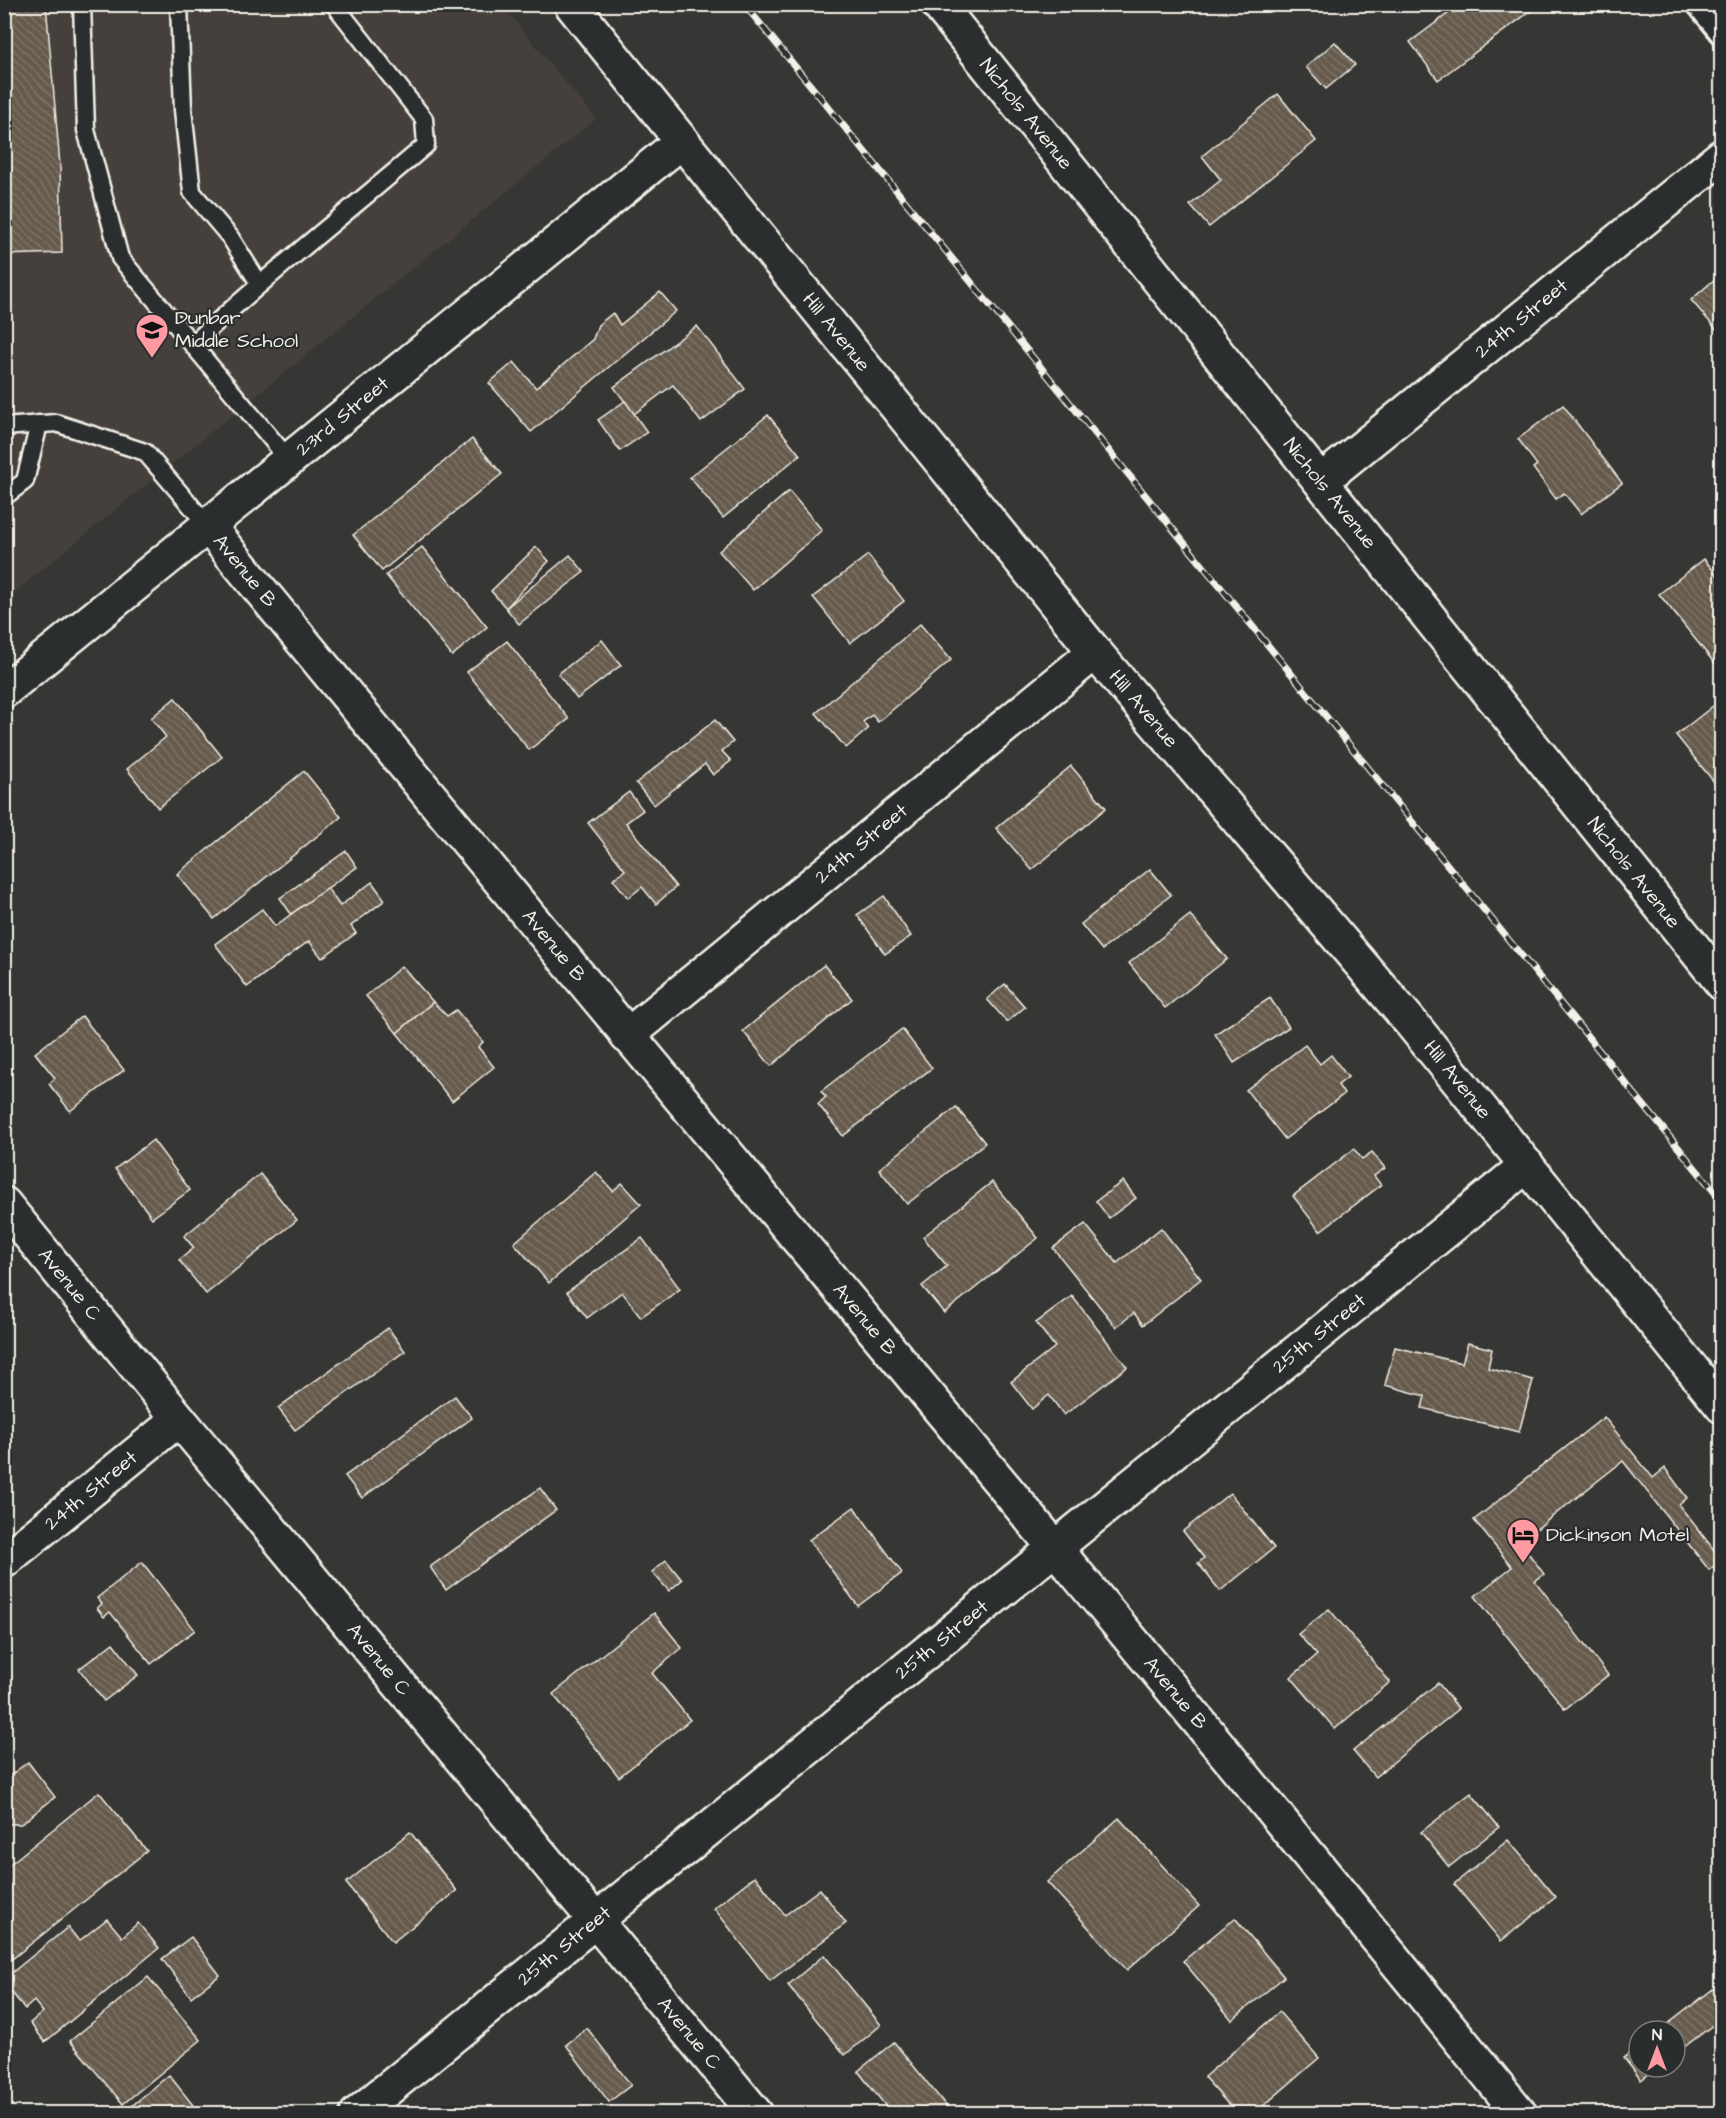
<svg xmlns="http://www.w3.org/2000/svg" width="1726" height="2118" font-family="'Architects Daughter',sans-serif">
<defs>
<pattern id="building-back-hatch" width="6" height="6" patternUnits="userSpaceOnUse" patternTransform="scale(1.5)"><rect width="6" height="6" fill="#655a4c"/><path d="M-1 5l2 2M0 0l6 6M5-1l2 2" fill="none" stroke="#7c7266"/></pattern>
</defs>
<rect width="100%" height="100%" fill="#363634"/>
<filter id="ink" filterUnits="userSpaceOnUse"><feTurbulence type="fractalNoise" baseFrequency=".0167" numOctaves="2"/><feDisplacementMap in="SourceGraphic" scale="12" xChannelSelector="R" yChannelSelector="G"/><feConvolveMatrix kernelMatrix="1 2 1 2 8 2 1 2 1" color-interpolation-filters="sRGB"/></filter>
<g filter="url(#ink)">
<!-- built -->
<polygon fill="#44413b" points="5,5 502,5 596,119 5,600"/>
<!-- building -->
<g fill="url(#building-back-hatch)" stroke="#f4f1e8" stroke-width="1.5">
<polygon points="4,4 46,4 60,165 62,253 4,255"/>
<polygon points="1461,4 1540,4 1438,80 1410,42"/>
<polygon points="1335,42 1355,65 1326,89 1306,67"/>
<polygon points="1278,94 1316,141 1209,227 1190,205 1221,180 1202,156"/>
<polygon points="1722,273 1722,336 1691,300"/>
<polygon points="660,292 676,311 531,432 489,383 514,362 536,388 593,339 598,325 613,313 620,325"/>
<polygon points="697,326 745,389 701,422 673,385 634,414 614,387"/>
<polygon points="625,401 647,432 620,451 598,420"/>
<polygon points="1563,405 1622,483 1581,514 1564,493 1556,499 1533,468 1537,465 1518,439"/>
<polygon points="768,415 800,455 723,518 690,477"/>
<polygon points="472,439 502,474 382,571 353,535"/>
<polygon points="789,491 822,530 753,590 719,551"/>
<polygon points="422,547 487,627 452,656 386,575"/>
<polygon points="536,547 549,561 506,608 491,591"/>
<polygon points="570,555 584,572 519,624 506,608"/>
<polygon points="868,555 904,601 850,643 813,597"/>
<polygon points="1704,559 1722,581 1722,661 1716,665 1659,594"/>
<polygon points="920,624 951,660 878,722 872,715 863,722 868,729 846,748 816,713"/>
<polygon points="602,640 621,665 577,699 558,674"/>
<polygon points="507,641 569,719 529,750 467,672"/>
<polygon points="175,698 222,757 158,808 127,769 166,737 151,718"/>
<polygon points="1722,699 1722,792 1676,735"/>
<polygon points="715,720 733,742 722,751 731,761 713,775 705,764 654,805 636,783"/>
<polygon points="1071,766 1106,808 1032,870 996,828"/>
<polygon points="304,771 341,817 214,919 177,874"/>
<polygon points="629,792 643,810 626,823 676,887 656,904 642,887 628,898 613,879 625,870 588,823"/>
<polygon points="346,851 357,867 291,914 280,898"/>
<polygon points="1150,869 1171,895 1102,950 1081,924"/>
<polygon points="372,882 385,900 351,926 356,933 322,958 309,941 247,987 215,944 262,909 275,926 327,888 340,906"/>
<polygon points="884,896 911,936 885,954 857,915"/>
<polygon points="1190,915 1227,959 1165,1008 1129,963"/>
<polygon points="824,965 852,999 771,1066 743,1031"/>
<polygon points="402,966 433,1002 397,1033 366,996"/>
<polygon points="1005,984 1025,1007 1007,1022 987,999"/>
<polygon points="1270,998 1289,1027 1234,1063 1215,1034"/>
<polygon points="433,1002 447,1016 456,1010 483,1042 478,1047 494,1067 452,1101 397,1033"/>
<polygon points="82,1016 124,1070 70,1111 49,1084 55,1078 35,1053"/>
<polygon points="902,1029 932,1068 843,1136 818,1104 826,1097 821,1091"/>
<polygon points="1305,1045 1320,1064 1331,1055 1348,1077 1338,1085 1344,1094 1285,1139 1246,1090"/>
<polygon points="956,1107 985,1143 907,1204 879,1169"/>
<polygon points="153,1140 190,1190 152,1218 115,1169"/>
<polygon points="1354,1149 1362,1159 1372,1152 1385,1168 1374,1176 1381,1185 1320,1231 1293,1196"/>
<polygon points="596,1172 613,1191 622,1183 641,1204 549,1283 514,1243"/>
<polygon points="260,1174 297,1220 206,1294 179,1260 194,1248 184,1236"/>
<polygon points="1123,1181 1136,1198 1109,1218 1096,1201"/>
<polygon points="992,1182 1038,1238 944,1313 922,1286 947,1266 923,1237"/>
<polygon points="1085,1224 1117,1263 1161,1228 1201,1279 1143,1325 1134,1313 1116,1327 1053,1248"/>
<polygon points="642,1238 680,1289 641,1317 622,1292 587,1318 567,1292"/>
<polygon points="1072,1296 1127,1367 1064,1415 1049,1395 1032,1409 1011,1382 1055,1347 1036,1323"/>
<polygon points="388,1328 405,1351 295,1430 278,1408"/>
<polygon points="1468,1343 1492,1349 1488,1368 1533,1380 1519,1432 1422,1408 1425,1396 1385,1385 1395,1347 1462,1363"/>
<polygon points="455,1396 472,1418 362,1498 345,1476"/>
<polygon points="1604,1417 1653,1478 1665,1468 1687,1498 1679,1505 1722,1560 1709,1570 1623,1461 1520,1542 1544,1574 1535,1581 1608,1675 1565,1709 1475,1596 1512,1567 1474,1520"/>
<polygon points="540,1488 556,1510 446,1590 430,1567"/>
<polygon points="1230,1493 1274,1548 1220,1591 1198,1563 1204,1558 1183,1531"/>
<polygon points="854,1507 902,1573 858,1606 809,1540"/>
<polygon points="666,1560 682,1580 669,1591 652,1572"/>
<polygon points="142,1562 195,1630 151,1664 110,1612 104,1617 97,1608 102,1604 97,1598"/>
<polygon points="1329,1609 1390,1682 1335,1729 1291,1677 1317,1655 1298,1634"/>
<polygon points="654,1613 682,1648 652,1673 690,1720 619,1777 553,1694"/>
<polygon points="113,1643 138,1675 104,1701 79,1669"/>
<polygon points="1438,1683 1459,1709 1375,1777 1353,1751"/>
<polygon points="28,1762 55,1797 21,1824 4,1824 4,1780"/>
<polygon points="99,1792 147,1851 12,1959 4,1950 4,1869"/>
<polygon points="1471,1793 1499,1827 1449,1867 1421,1832"/>
<polygon points="1119,1818 1199,1906 1127,1970 1047,1882"/>
<polygon points="410,1832 457,1891 393,1942 346,1883"/>
<polygon points="1508,1840 1556,1897 1501,1941 1454,1884"/>
<polygon points="755,1876 785,1915 820,1889 846,1923 770,1981 714,1908"/>
<polygon points="1235,1918 1284,1977 1232,2020 1183,1961"/>
<polygon points="107,1919 122,1937 138,1923 159,1948 45,2042 30,2023 43,2012 34,2001 25,2009 4,1983 4,1979 68,1927 79,1941"/>
<polygon points="191,1937 220,1975 191,1997 162,1959"/>
<polygon points="824,1955 881,2025 845,2055 788,1985"/>
<polygon points="148,1977 201,2040 123,2104 70,2041"/>
<polygon points="1722,1982 1722,2018 1675,2054 1675,2031 1659,2031"/>
<polygon points="1279,2012 1319,2058 1254,2114 1237,2114 1204,2077"/>
<polygon points="587,2028 631,2085 609,2102 566,2045"/>
<polygon points="894,2042 952,2113 892,2114 858,2071"/>
<polygon points="1639,2046 1639,2067 1658,2067 1641,2080 1624,2058"/>
<polygon points="169,2075 200,2114 122,2114"/>
</g>
<g fill="none" stroke-linecap="round" stroke-linejoin="round">
<!-- service casing -->
<g stroke="#f4f1e8" stroke-width="21">
<g id="service">
<polyline points="82,4 86,130 120,258 289,460"/>
<polyline points="179,4 183,110 192,192 230,237 259,283"/>
<polyline points="1694,4 1722,38"/>
<path d="M193 344C268 274 348 212 426 145L424 119 334 4"/>
<polyline points="4,427 56,423 145,452 208,526"/>
<polyline points="4,497 25,481 39,424"/>
</g>
</g>
<!-- minor casing -->
<g stroke="#f4f1e8" stroke-width="38">
<g id="minor">
<path id="s1" d="M938 4 1722 983"/>
<path id="s2" d="M1321 481 1722 156"/>
<path id="s3" d="M208 526C642 1058 1088 1580 1520 2114"/>
<path id="s4" d="M4 691 682 141"/>
<path id="s5" d="M627 1036 1095 652"/>
<path id="s6" d="M4 1204 179 1419 756 2114"/>
<path id="s7" d="M4 1561 179 1419"/>
<path id="s8" d="M357 2114 1527 1165"/>
</g>
</g>
<!-- tertiary casing -->
<g stroke="#f4f1e8" stroke-width="38">
<g id="tertiary">
<path id="s9" d="M571 4 1095 652 1412 1024 1722 1406"/>
</g>
</g>
<!-- service -->
<use href="#service" stroke="#2a2d2e" stroke-width="16"/>
<!-- minor -->
<use href="#minor" stroke="#2a2d2e" stroke-width="33"/>
<!-- tertiary -->
<use href="#tertiary" stroke="#2a2d2e" stroke-width="33"/>
<!-- rail casing -->
<g stroke="#f4f1e8" stroke-width="7">
<polyline id="rail" points="744,4 1722,1201"/>
</g>
<!-- rail -->
<use href="#rail" stroke="#2a2d2e" stroke-width="4.5" stroke-dasharray="14" stroke-linecap="butt"/>
</g>
</g>
<!-- icons -->
<defs>
<g id="school-pin" transform="scale(1.725)"><path d="M0 17L-7.5 6A9.5 9.5 0 1 1 7.5 6Z" fill="#ff9aa2" stroke="#2a2d2e"/><path d="M0-5L7-2L0 1L-7-2ZM-4 1L0 2.5L4 1V4Q0 6-4 4Z" fill="#111"/></g>
<g id="hotel-pin" transform="scale(1.725)"><path d="M0 17L-7.5 6A9.5 9.5 0 1 1 7.5 6Z" fill="#ff9aa2" stroke="#2a2d2e"/><path d="M-6-4.5h1.5V1H6V5H4.5V3h-9V5H-6ZM-4 0a1.8 1.8 0 1 1 3.6 0ZM.5 0V-2.5h3Q6-2.5 6 0Z" fill="#111"/></g>
</defs>
<g fill-rule="evenodd">
<use href="#school-pin" x="152" y="330"/>
<use href="#hotel-pin" x="1523" y="1535"/>
</g>
<g text-anchor="middle" dominant-baseline="central" stroke-width="4.5" stroke-linejoin="round" paint-order="stroke">
<!-- street labels -->
<g font-size="20" fill="#f4f1e8" stroke="#2a2d2e">
<text stroke="none"><textPath href="#s1" startOffset="141">Nichols Avenue</textPath></text>
<text stroke="none"><textPath href="#s2" startOffset="258">24th Street</textPath></text>
<text stroke="none"><textPath href="#s9" startOffset="422">Hill Avenue</textPath></text>
<text stroke="none"><textPath href="#s4" startOffset="436">23rd Street</textPath></text>
<text stroke="none"><textPath href="#s1" startOffset="627">Nichols Avenue</textPath></text>
<text stroke="none"><textPath href="#s3" startOffset="58">Avenue B</textPath></text>
<text stroke="none"><textPath href="#s9" startOffset="908">Hill Avenue</textPath></text>
<text stroke="none"><textPath href="#s5" startOffset="303">24th Street</textPath></text>
<text stroke="none"><textPath href="#s1" startOffset="1113">Nichols Avenue</textPath></text>
<text stroke="none"><textPath href="#s3" startOffset="544">Avenue B</textPath></text>
<text stroke="none"><textPath href="#s9" startOffset="1394">Hill Avenue</textPath></text>
<text stroke="none"><textPath href="#s6" startOffset="104">Avenue C</textPath></text>
<text stroke="none"><textPath href="#s3" startOffset="1030">Avenue B</textPath></text>
<text stroke="none"><textPath href="#s8" startOffset="1239">25th Street</textPath></text>
<text stroke="none"><textPath href="#s7" startOffset="112">24th Street</textPath></text>
<text stroke="none"><textPath href="#s8" startOffset="753">25th Street</textPath></text>
<text stroke="none"><textPath href="#s6" startOffset="590">Avenue C</textPath></text>
<text stroke="none"><textPath href="#s3" startOffset="1516">Avenue B</textPath></text>
<text stroke="none"><textPath href="#s8" startOffset="267">25th Street</textPath></text>
<text stroke="none"><textPath href="#s6" startOffset="1076">Avenue C</textPath></text>
</g>
<!-- poi labels -->
<g font-size="20" fill="#f4f1e8" stroke="#2a2d2e" text-anchor="start">
<text x="175" y="318">Dunbar<tspan x="175" dy="23">Middle School</tspan></text>
<text x="1546" y="1535">Dickinson Motel</text>
</g>
</g>
<!-- margin -->
<rect width="1726" height="2118" fill="none" stroke="#2a2d2e" stroke-width="24"/>
<rect x="12" y="12" width="1702" height="2094" fill="none" stroke="#f4f1e8" stroke-width="2" filter="url(#ink)"/>
<!-- north arrow -->
<g transform="translate(1657 2049)"><circle r="28" fill="#2a2d2e" stroke="#7b7b78" stroke-width="1.5"/>
<path d="M0-4.5L10 22L0 15L-10 22Z" fill="#ff9aa2"/>
<text y="-9" font-size="16" font-weight="bold" text-anchor="middle" fill="#f4f1e8">N</text>
</g>
</svg>
